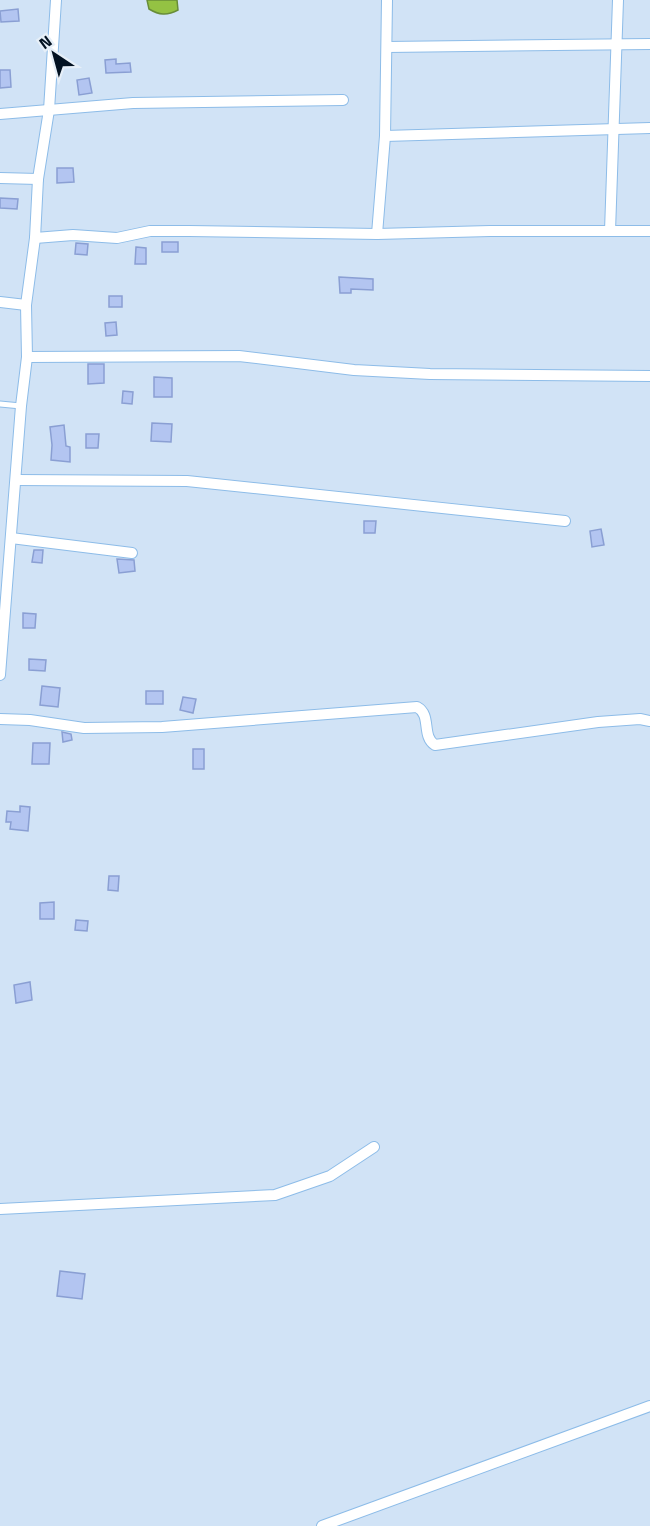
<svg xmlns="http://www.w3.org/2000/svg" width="650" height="1526" font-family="'Titillium Web',sans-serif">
<rect width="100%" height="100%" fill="#d1e3f6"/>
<!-- water -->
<path fill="#94c243" stroke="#688d39" stroke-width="1.5" d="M147 0H177L178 10C167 16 159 15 149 9Z"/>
<!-- building -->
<g fill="#b3c5f1" stroke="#8a9fd3" stroke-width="1.5">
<polygon points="18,9 19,21 1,22 0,11"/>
<polygon points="116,59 116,64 130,63 131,72 106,73 105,60"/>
<polygon points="0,70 10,70 11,87 0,88"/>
<polygon points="89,78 92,93 79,95 77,80"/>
<polygon points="57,168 73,168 74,182 57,183"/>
<polygon points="0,198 18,199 17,209 0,208"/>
<rect x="162" y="242" width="16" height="10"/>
<polygon points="76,243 88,244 87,255 75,254"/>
<polygon points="136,247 146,248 146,264 135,264"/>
<polygon points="339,277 373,279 373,290 351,289 351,293 340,293"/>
<rect x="109" y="296" width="13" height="11"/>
<polygon points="116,322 117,335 106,336 105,323"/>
<polygon points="88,364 104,364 104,383 88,384"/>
<polygon points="154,377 172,378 172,397 154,397"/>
<polygon points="123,391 133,392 132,404 122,403"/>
<polygon points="152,423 172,424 171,442 151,441"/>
<polygon points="64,425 66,446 70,447 70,462 51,460 52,445 50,427"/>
<polygon points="86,434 99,434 98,448 86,448"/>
<polygon points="364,521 376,521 375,533 364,533"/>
<polygon points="601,529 604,545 592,547 590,531"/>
<polygon points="34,550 43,550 42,563 32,562"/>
<polygon points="117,559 134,560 135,571 119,573"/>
<polygon points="23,613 36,614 35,628 23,628"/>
<polygon points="29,659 46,660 45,671 29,670"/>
<polygon points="42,686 60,688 58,707 40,705"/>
<rect x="146" y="691" width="17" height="13"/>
<polygon points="183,697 196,699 193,713 180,710"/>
<polygon points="62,732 71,734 72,740 63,742"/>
<polygon points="33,743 50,743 49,764 32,764"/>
<rect x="193" y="749" width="11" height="20"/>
<polygon points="20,806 30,807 28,831 10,829 11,822 6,822 7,811 20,812"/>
<polygon points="109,876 119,876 118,891 108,890"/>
<polygon points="54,902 54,919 40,919 40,903"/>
<polygon points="76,920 88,921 87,931 75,930"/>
<polygon points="30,982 32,1000 16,1003 14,985"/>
<polygon points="60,1271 85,1274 82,1299 57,1296"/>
</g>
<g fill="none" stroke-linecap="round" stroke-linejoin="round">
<!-- service casing -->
<g stroke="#8dbce8" stroke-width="7">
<polyline id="service" points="0,404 21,406"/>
</g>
<!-- minor casing -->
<g stroke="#8dbce8" stroke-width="12">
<g id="minor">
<polyline points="387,47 650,44"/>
<polyline points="0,114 133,103 343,100"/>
<polyline points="385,136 650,128"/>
<polyline points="0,178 38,179"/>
<polyline points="610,231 618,0"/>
<polyline points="377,234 385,136 387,0"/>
<polyline points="35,238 73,235 117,238 150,231 189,231 377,234 490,231 650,231"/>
<polyline points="0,302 26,305"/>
<polyline points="27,357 239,356 354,370 430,374 650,376"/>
<polyline points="16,480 187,481 565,521"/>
<polyline points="11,538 132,553"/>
<polyline points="0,675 21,406 27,357 26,305 35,238 38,179 49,110 56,0"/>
<path d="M0 719 30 720 84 728 162 727 417 707C432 715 421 736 435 745L598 722 640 719 650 721"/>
<polyline points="0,1209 275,1195 330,1176 374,1147"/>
<polyline points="322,1526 650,1406"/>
</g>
</g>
<!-- service -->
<use href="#service" stroke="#fff" stroke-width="5"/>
<!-- minor -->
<use href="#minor" stroke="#fff" stroke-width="10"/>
</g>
<!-- north arrow -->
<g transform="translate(54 54) rotate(324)" stroke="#e6eff8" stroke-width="4.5" paint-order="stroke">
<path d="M0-4.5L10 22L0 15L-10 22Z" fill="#021121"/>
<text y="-9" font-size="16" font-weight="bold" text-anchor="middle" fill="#021121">N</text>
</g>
</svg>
